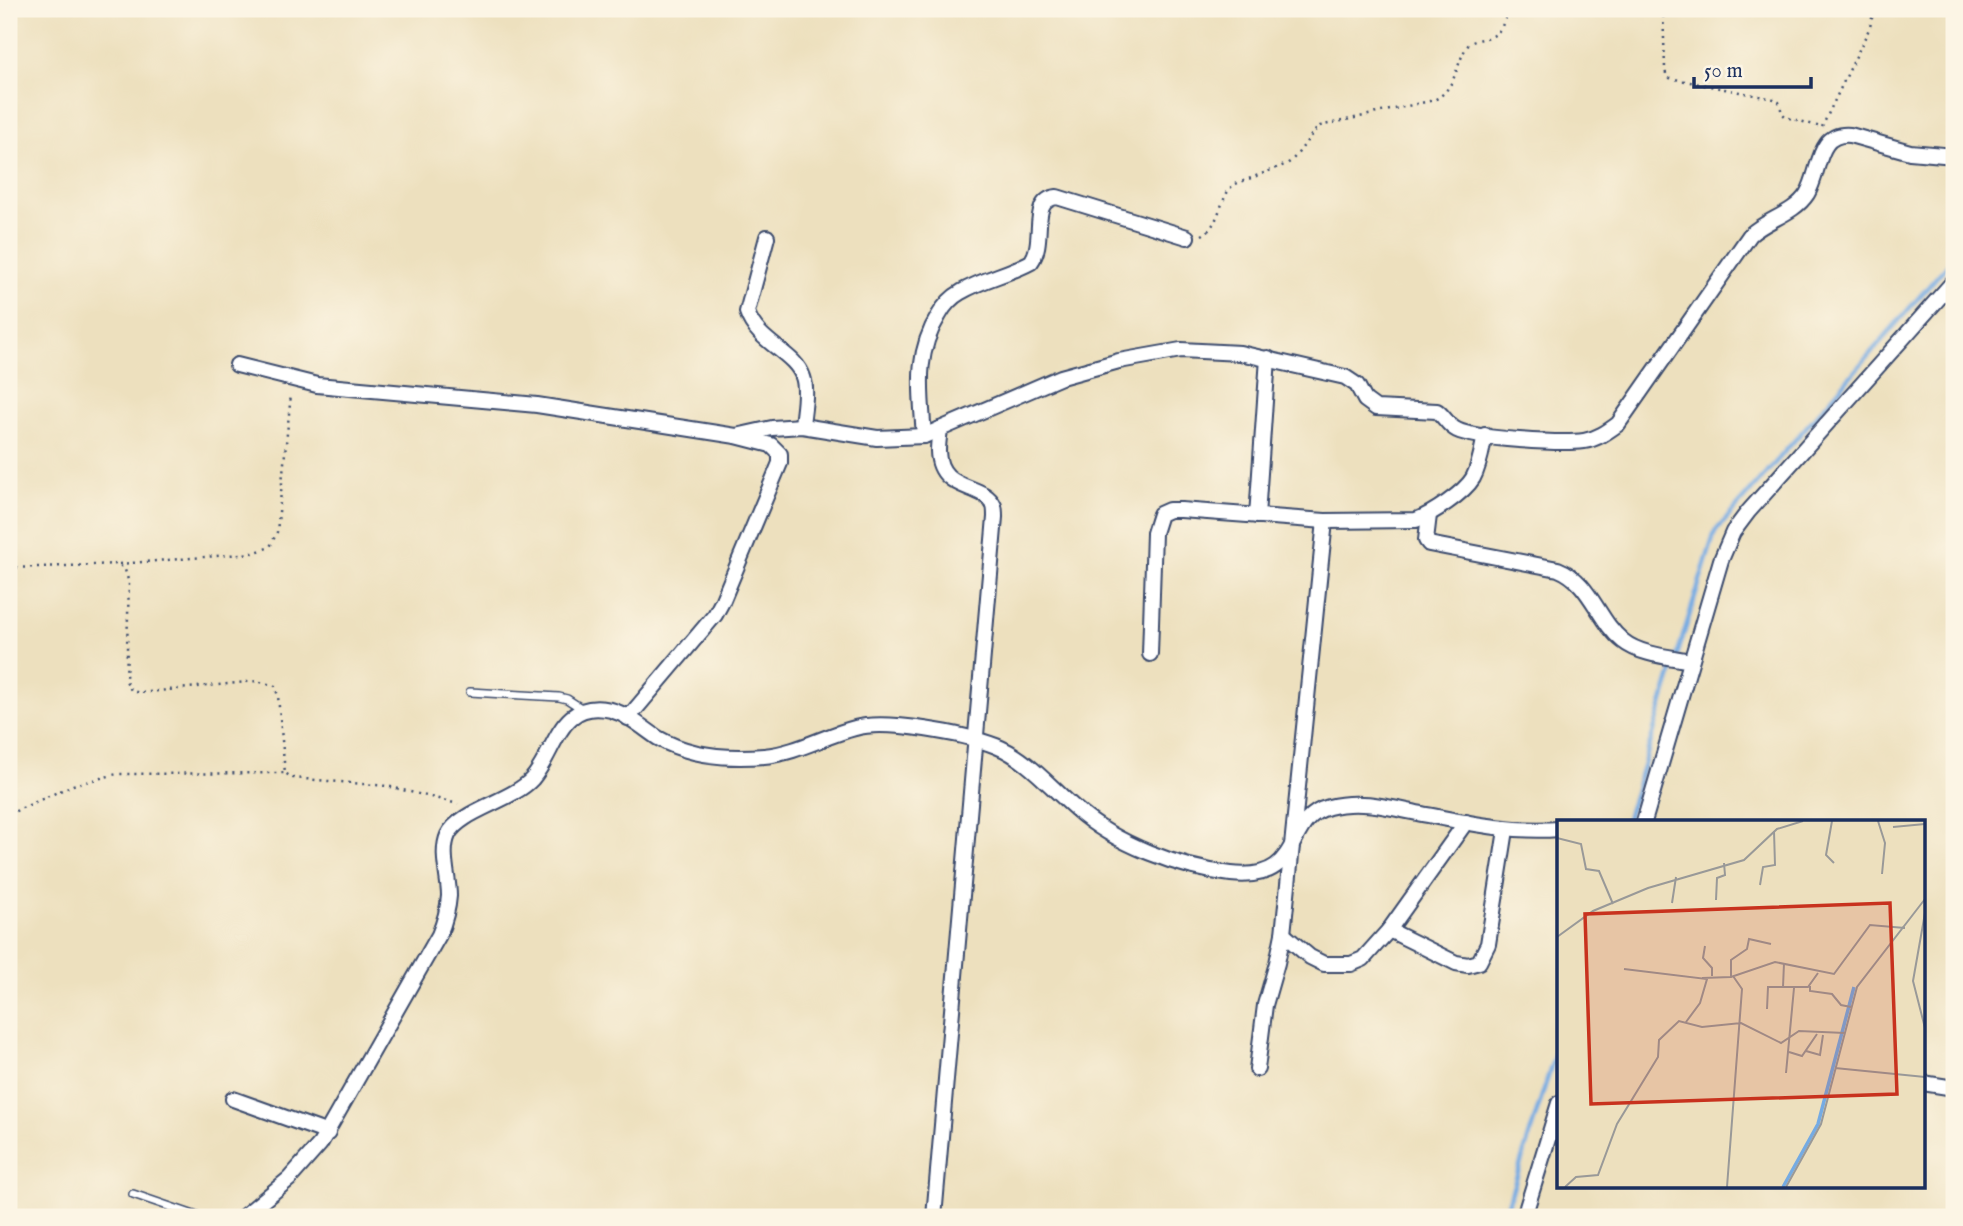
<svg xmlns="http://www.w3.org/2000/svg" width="1963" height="1226" font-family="'IM FELL English',serif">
<rect width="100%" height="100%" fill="#fcf5e5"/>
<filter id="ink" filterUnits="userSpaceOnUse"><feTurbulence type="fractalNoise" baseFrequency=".0143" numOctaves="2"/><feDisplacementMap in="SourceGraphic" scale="14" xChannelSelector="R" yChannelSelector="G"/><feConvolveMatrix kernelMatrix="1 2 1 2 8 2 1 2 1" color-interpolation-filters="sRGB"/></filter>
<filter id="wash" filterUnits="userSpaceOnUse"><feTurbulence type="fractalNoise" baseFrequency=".00686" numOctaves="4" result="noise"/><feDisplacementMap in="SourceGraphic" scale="28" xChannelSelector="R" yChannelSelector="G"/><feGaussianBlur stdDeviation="1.57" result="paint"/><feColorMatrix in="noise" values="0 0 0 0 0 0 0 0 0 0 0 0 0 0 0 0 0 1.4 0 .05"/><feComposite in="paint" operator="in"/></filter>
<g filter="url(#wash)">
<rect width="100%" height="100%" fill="#ede0be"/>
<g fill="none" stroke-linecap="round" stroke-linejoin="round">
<!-- stream -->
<g stroke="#75abe3" stroke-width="4.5">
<polyline points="1626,822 1715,532 1954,257"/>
<polyline points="1504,1217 1559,1041"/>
</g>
</g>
</g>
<g filter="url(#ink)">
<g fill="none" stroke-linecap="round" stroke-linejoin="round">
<!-- service casing -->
<g stroke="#3a4a6c" stroke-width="10">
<g id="service">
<polyline points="470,692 559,697 567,699 584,710"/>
<polyline points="133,1194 200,1217"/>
</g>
</g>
<!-- minor casing -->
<g stroke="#3a4a6c" stroke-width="18">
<g id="minor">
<polyline points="9,10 10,9"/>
<path d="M767 237 747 312C757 343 795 352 803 377 808 391 803 411 802 426"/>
<polyline points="237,365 317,385 537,405 736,436 771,445 780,454 780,463 722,602 715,615 628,718"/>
<path d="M736 436 772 428 802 426 877 438 924 436 1061 377 1119 361 1181 350 1240 353 1345 377 1357 385 1365 400 1376 408 1437 411C1445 417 1448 426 1457 430 1475 439 1562 444 1584 441 1597 439 1607 432 1618 424L1750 235C1767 219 1794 214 1807 194 1821 171 1816 132 1850 135L1910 152 1954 156"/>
<path d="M924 436C921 392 914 355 939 315 944 306 952 297 961 292 983 279 1009 274 1031 262 1047 240 1028 200 1057 197L1187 237"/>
<path d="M1429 515 1426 540 1429 544 1558 569C1591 582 1597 620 1623 641 1640 655 1671 657 1691 661"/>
<polyline points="1257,516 1268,358"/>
<path d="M1150 654 1154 533 1160 514 1169 510H1181L1325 521 1416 520C1432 514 1464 493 1473 478 1480 465 1482 449 1485 435"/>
<polyline points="1644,822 1721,560 1733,532 1748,512 1954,281"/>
<polyline points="1389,930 1456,963 1468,965 1479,962 1488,944 1506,830"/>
<polyline points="1283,934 1310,957 1324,964 1351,964 1363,959 1389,930 1466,822"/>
<polyline points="1257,1069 1265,1005 1277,963 1283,934 1325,521"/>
<polyline points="1923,1083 1954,1088"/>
<polyline points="233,1099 328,1133"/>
<path d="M243 1217 289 1179 320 1144 439 935C444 923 448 910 449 896 449 877 440 853 448 835 459 811 512 801 532 779 557 750 559 698 611 710 629 715 643 728 658 738 689 756 729 759 764 756 797 753 824 736 855 728 886 719 965 734 996 746 1027 758 1051 788 1076 809 1115 844 1179 868 1231 874 1306 882 1282 819 1329 807 1358 799 1388 807 1417 813 1464 822 1510 833 1559 829"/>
<path d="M934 1217 995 517C995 513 995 509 994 506 984 482 939 493 938 451 938 444 939 437 940 429"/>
<polyline points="1524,1217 1559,1103"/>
</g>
</g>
<!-- path -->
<g stroke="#3a4a6c" stroke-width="2.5" stroke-dasharray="2 5" stroke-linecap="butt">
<polyline points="1663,9 1665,68 1666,74 1670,78 1774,99 1779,102 1782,113 1786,117 1821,127"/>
<polyline points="1822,127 1870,27 1874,9"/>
<path d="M1202 235C1220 226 1219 199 1233 185L1287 164C1301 154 1307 137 1320 126L1434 100C1456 89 1455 67 1466 48 1473 37 1486 41 1496 34 1503 28 1505 17 1509 9"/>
<polyline points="119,564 253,553 270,547 277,532 291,394"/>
<polyline points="9,568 119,564 125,570 129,583 126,681 131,690 139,693 257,681 275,686 278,696 285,773 293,778 387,786 458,804"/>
<polyline points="9,814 73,785 117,774 285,773"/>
</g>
<!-- service -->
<use href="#service" stroke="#fff" stroke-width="7"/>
<!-- minor -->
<use href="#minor" stroke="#fff" stroke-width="14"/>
</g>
</g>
<!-- overview -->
<g transform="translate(1557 820)">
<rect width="368" height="368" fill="#ede0be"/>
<path fill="none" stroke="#75abe3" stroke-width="3.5" d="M226 367 261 304 297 167"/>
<path fill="none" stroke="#999998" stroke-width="2" d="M275 1 269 35 277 43M321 1 328 23 325 54M336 7 368 4M0 18 24 24 29 49 42 51 56 84M203 65 206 47 218 45 217 11M159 80 160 58 168 55 167 43M115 83 119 57M368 93 356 161 368 208M0 117 36 91 91 68 187 40 220 9 246 1M148 126 146 138 155 148V156M67 149 150 159 143 183 129 202M174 157V140L190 129 192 119 214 124M145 158 174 157 218 142 277 154 313 105 348 108M253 166V171L275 174 284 185 294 187M226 167 227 143M210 189 211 167H251L261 153M249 231 263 235 266 215M232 232 245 236 260 214M278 248 368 257M229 253 237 168M8 367 19 357 41 355 60 304 101 237 102 220 122 201 145 207 184 203 224 223 242 211 288 213M170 367 185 169 176 156M229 367 264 304 300 167 368 79"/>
<path fill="#c8321e" fill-opacity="0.15" stroke="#c8321e" stroke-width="3.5" d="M333 83 340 274 34 284 28 94Z"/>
<rect width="368" height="368" fill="none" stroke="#1b2f5e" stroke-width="3.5"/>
</g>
<!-- margin -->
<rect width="1963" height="1226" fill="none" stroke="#fcf5e5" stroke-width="35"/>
<!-- scale -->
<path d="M1694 77v10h117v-10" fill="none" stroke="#1b2f5e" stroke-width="3.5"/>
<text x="1704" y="77" font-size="21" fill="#1b2f5e" stroke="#fcf5e5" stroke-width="5" paint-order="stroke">50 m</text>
</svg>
